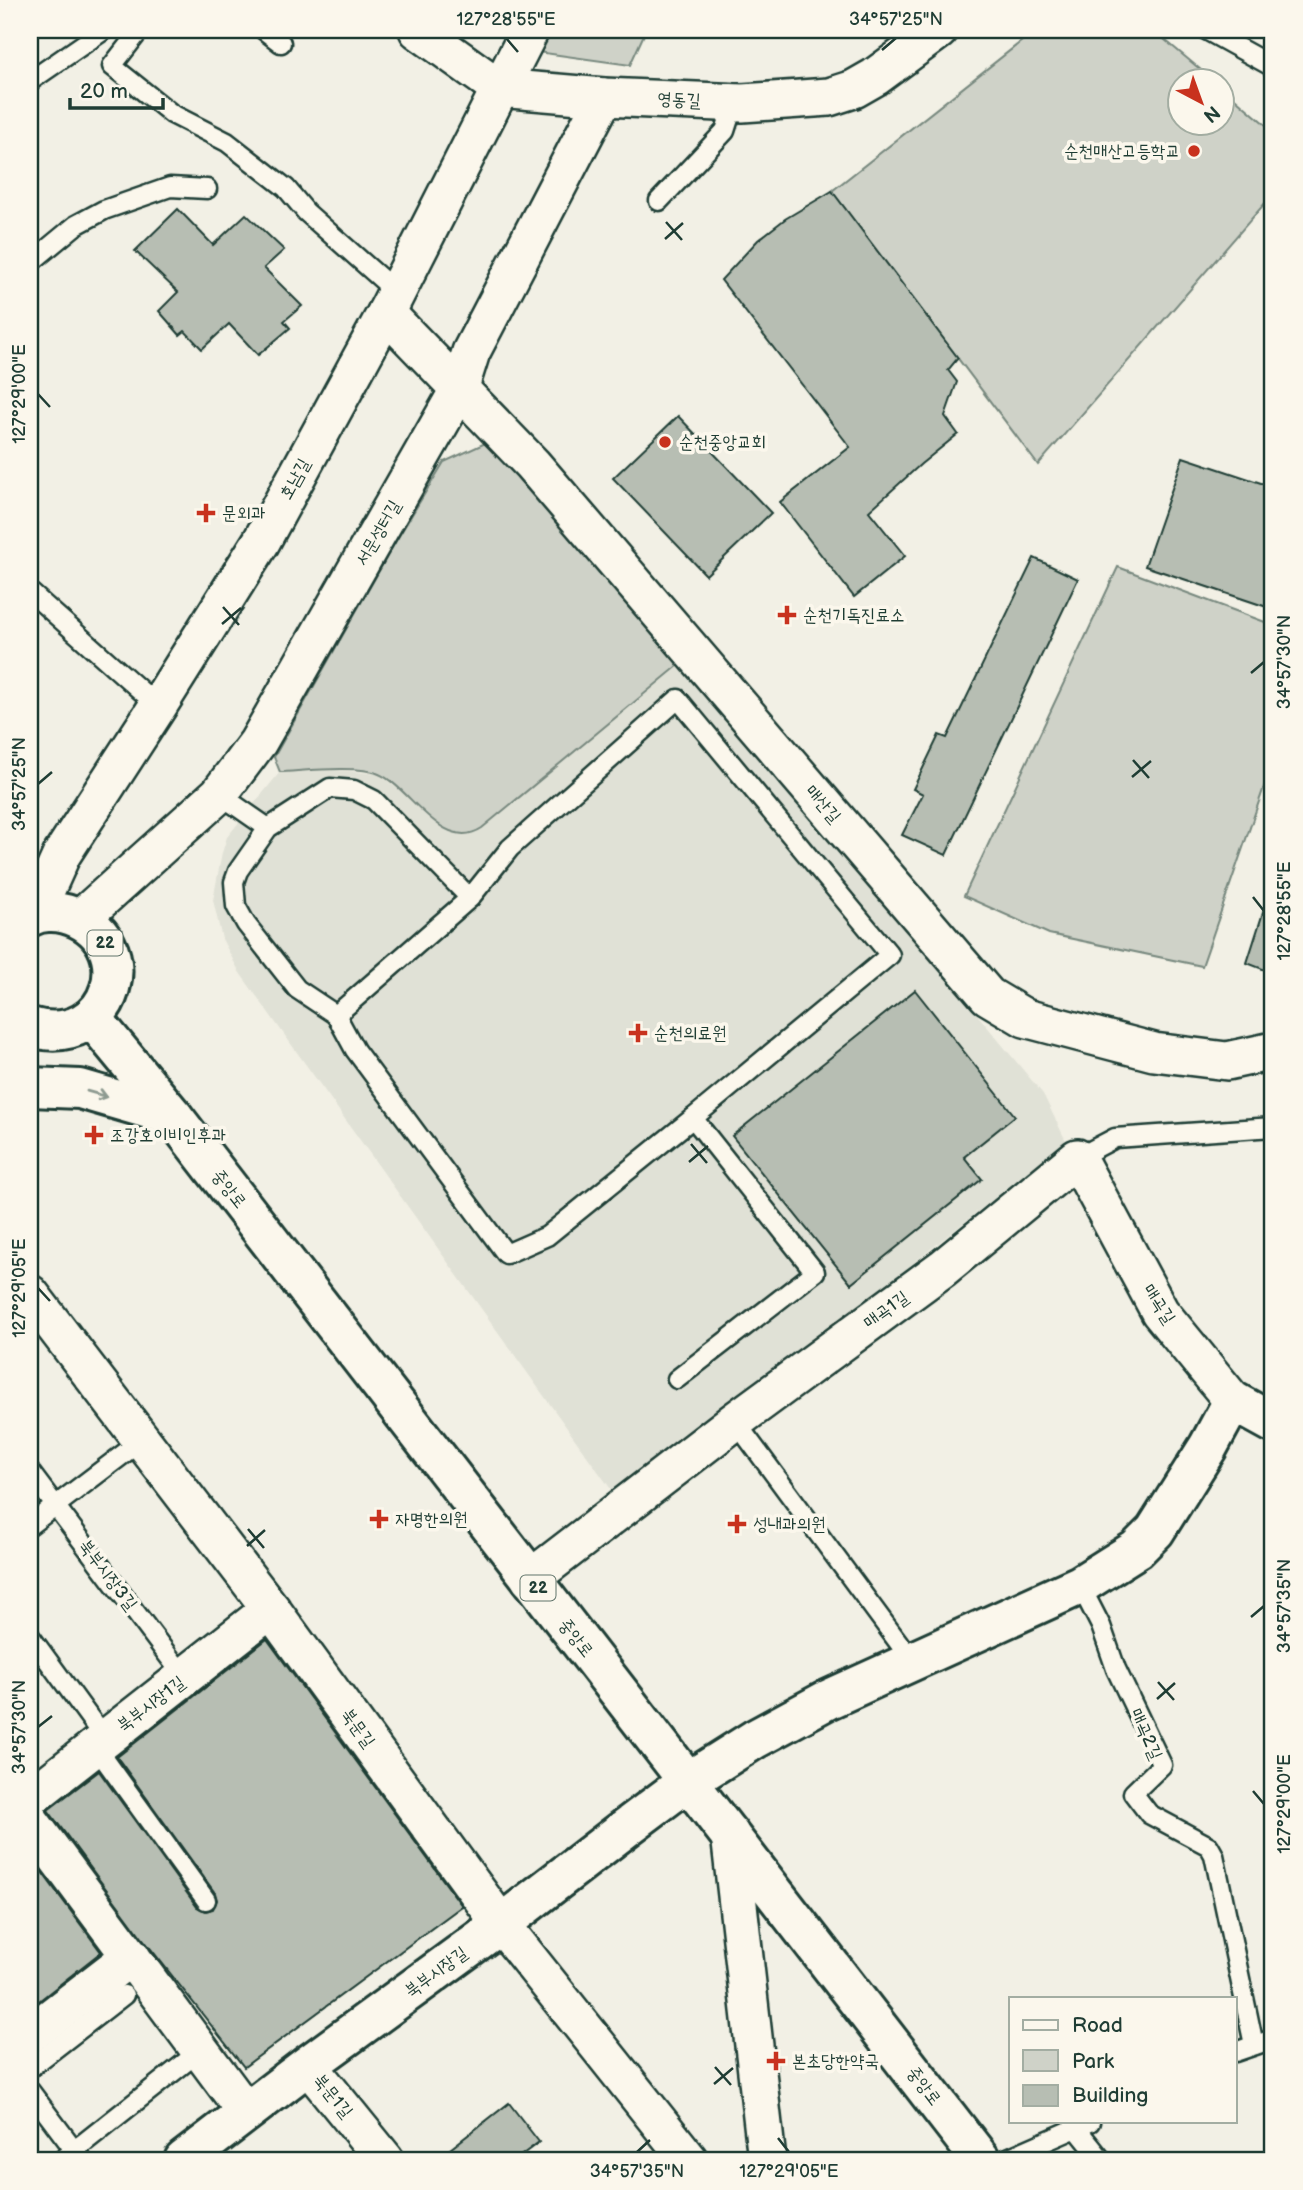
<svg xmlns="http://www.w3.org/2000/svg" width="1303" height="2190" font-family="'Balsamiq Sans','Poor Story',sans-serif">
<rect width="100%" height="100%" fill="#f2f0e5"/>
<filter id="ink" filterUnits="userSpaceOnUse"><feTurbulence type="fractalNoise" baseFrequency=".0143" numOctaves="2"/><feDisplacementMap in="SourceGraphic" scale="14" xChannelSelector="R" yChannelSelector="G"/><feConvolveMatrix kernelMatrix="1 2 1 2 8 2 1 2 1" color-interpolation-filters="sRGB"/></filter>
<g filter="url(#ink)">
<!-- built -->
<polygon fill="#e0e1d6" points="684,661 1043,1094 1066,1141 618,1499 240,973 222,939 213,900 222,853 227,837 280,772 338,770 379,774 394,786 482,828"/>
<!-- green -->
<g fill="#cfd2c8" stroke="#77887e" stroke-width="2">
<polygon points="539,30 646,30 630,65 530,51"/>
<polygon points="1036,30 1153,30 1213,80 1180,80 1180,122 1222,122 1223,88 1273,131 1273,194 1038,465 832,191"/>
<path d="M492 440 684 661 482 828C443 854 411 788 379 774 357 765 305 771 280 772L274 757 397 539 444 462Z"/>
<polygon points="1118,567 1273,625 1273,761 1202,966 1049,934 964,896"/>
</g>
<!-- building -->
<g fill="#b7beb3" stroke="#1f3d34" stroke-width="2">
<polygon points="832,191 958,358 948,370 957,382 945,416 958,434 921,464 869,511 905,556 854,597 780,502 850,447 721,280 758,240 785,219"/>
<polygon points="178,209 213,245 246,214 284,250 264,268 302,306 284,321 290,328 258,355 229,324 202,349 185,331 180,335 159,311 178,292 135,251"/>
<polygon points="678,416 771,513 706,575 613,478"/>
<polygon points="1183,457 1273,487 1273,609 1145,566"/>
<polygon points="1034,558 1078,579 946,855 902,835 923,794 913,789 939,735 947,738"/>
<polygon points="1268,897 1273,898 1273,973 1247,963"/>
<polygon points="915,990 1015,1116 964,1157 982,1179 851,1284 732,1136"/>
<polygon points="267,1639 462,1906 244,2067 140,1935 48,1810 99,1771 197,1907 206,1911 213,1909 217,1900 215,1893 117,1757"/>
<polygon points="30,1856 101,1952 30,2008"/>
<polygon points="509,2103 539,2142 515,2160 436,2160"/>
</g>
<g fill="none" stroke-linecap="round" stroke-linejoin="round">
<!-- service casing -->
<g stroke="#1f3d34" stroke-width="23">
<g id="service">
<polyline points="140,30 112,66 172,114 227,142 286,188 306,212 395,291"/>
<polyline points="264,30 281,43"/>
<polyline points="1206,30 1273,67"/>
<polyline points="30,81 104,30"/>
<polyline points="659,201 725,131 734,103"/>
<polyline points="30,263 76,225 104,210 170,187 207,189"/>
<polyline points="30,592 158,706"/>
<polyline points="219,794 268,828 238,871 234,882 236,906 246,924 297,989 336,1015 470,898 374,800 354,790 330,788 268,828"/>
<polyline points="470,898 510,848 678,699 890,955 693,1118"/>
<polyline points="336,1015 355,1050 506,1254 547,1236 693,1118 815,1272 677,1379"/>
<polyline points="1077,1158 1115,1138 1273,1127"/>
<polyline points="735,1421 913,1662"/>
<polyline points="30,1472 185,1678"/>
<polyline points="30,1525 142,1440"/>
<polyline points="1080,1585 1101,1626 1116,1669 1162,1765 1133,1793 1149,1814 1209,1846 1214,1855 1254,2045"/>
<polyline points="30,1636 105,1739"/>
<polyline points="95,1746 206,1900"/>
<polyline points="1235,2052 1273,2039"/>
<polyline points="30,2068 124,1995"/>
<polyline points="30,2091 82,2160"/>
<polyline points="1077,2129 1102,2160"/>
<polyline points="62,2160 201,2050"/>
<polyline points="1003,2160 1090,2122"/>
</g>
</g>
<!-- minor casing -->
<g stroke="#1f3d34" stroke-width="42">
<g id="minor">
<polyline points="418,30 499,88 604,97 742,103 829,97 854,89 875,77 939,30"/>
<polyline points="386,313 532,464 988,996 1025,1018 1154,1052 1227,1061 1273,1051"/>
<polyline points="35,914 62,854 158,706 261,542 386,313 530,30"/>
<polyline points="81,918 219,794 258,742 459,390 471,352 604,97"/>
<polyline points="30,1294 271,1609 501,1924 689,2160"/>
<polyline points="530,1579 735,1421 943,1268 1077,1158 1160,1312 1233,1401"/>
<polyline points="30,1798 271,1609"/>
<polyline points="30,1821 246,2112"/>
<polyline points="730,1834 767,2160"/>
<polyline points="30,2034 131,1956"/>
<polyline points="308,2065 385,2160"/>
</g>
</g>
<!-- tertiary casing -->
<g stroke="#1f3d34" stroke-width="44">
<polyline id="tertiary" points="184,2160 308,2065 501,1924 627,1827 687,1782 755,1739 827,1700 1080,1585 1137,1549 1155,1531 1208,1447 1233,1401 1273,1423"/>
</g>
<!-- primary casing -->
<g stroke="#1f3d34" stroke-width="44">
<g id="primary">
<path d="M30 917C40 911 55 911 66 914 146 937 115 1052 30 1027"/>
<polyline points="92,1018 173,1116 981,2160"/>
<polyline points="30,1087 80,1089 173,1116"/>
</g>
</g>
<!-- service -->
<use href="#service" stroke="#fbf7ec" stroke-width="18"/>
<!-- minor -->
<use href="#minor" stroke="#fbf7ec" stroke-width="37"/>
<!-- tertiary -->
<use href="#tertiary" stroke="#fbf7ec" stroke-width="38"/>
<!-- primary -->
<use href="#primary" stroke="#fbf7ec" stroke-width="38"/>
</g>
<!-- one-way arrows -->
<defs><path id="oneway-shaft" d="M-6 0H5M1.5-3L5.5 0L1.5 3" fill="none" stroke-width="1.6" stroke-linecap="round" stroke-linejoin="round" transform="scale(1.75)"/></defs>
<use stroke="#8d9a90" href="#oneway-shaft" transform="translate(97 1094) rotate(16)"/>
</g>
<!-- ticks -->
<path fill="none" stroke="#1f3d34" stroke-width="2.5" d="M506 38 518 52M882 50 896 38M666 222 682 240M665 239 683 223M38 394 50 407M223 607 239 625M222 624 241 608M1251 673 1264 662M1133 760 1149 778M1132 777 1151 761M38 784 52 772M1253 897 1264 911M691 1144 707 1163M689 1162 708 1146M38 1288 50 1301M248 1529 264 1548M247 1546 265 1530M1251 1617 1264 1606M1158 1682 1174 1700M1157 1699 1175 1683M38 1727 52 1716M1253 1791 1264 1804M715 2067 731 2085M714 2084 733 2068M778 2138 789 2152M637 2152 650 2140"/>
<!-- markers -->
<g fill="#c8321e" stroke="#fbf7ec" stroke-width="2.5">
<circle cx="1194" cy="151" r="7"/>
<circle cx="665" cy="442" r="7"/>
<path d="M202.5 502.5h7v7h7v7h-7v7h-7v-7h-7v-7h7z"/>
<path d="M783.5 604.5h7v7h7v7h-7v7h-7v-7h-7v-7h7z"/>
<path d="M634.5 1022.5h7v7h7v7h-7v7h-7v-7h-7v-7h7z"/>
<path d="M90.5 1124.5h7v7h7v7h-7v7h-7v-7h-7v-7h7z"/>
<path d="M375.5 1508.5h7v7h7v7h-7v7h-7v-7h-7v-7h7z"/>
<path d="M733.5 1513.5h7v7h7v7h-7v7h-7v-7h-7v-7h7z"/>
<path d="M772.5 2050.5h7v7h7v7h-7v7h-7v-7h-7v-7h7z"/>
</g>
<g text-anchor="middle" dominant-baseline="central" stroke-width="7" stroke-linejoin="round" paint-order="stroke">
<!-- shield labels -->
<g fill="#fbf7ec" stroke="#61756b" stroke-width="2">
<rect x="87.5" y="930.5" width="35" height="25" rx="5"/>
<rect x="520.5" y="1575.5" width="35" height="25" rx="5"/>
</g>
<g font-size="16" font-weight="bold" fill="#1f3d34">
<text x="105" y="943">22</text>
<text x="538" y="1588">22</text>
</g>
<!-- street labels -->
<g font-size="18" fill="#1f3d34" stroke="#fbf7ec">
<text transform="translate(679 100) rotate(3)">영동길</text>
<text transform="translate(295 479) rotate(-61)">호남길</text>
<text transform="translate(378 533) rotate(-60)">서문성터길</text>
<text transform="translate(823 804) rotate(49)">매산길</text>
<text transform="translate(229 1189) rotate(52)">중앙로</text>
<text transform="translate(1159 1304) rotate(57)">매곡길</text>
<text transform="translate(886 1310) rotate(-36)">매곡1길</text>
<text transform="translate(108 1575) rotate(53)">북부시장3길</text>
<text transform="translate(576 1638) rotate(52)">중앙로</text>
<text transform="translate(151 1704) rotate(-37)">북부시장1길</text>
<text transform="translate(358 1728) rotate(54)">북문길</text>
<text transform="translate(1146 1734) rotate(66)">매곡2길</text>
<text transform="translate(436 1972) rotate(-36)">북부시장길</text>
<text transform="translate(924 2086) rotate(53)">중앙로</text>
<text transform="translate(333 2096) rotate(51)">북문1길</text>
</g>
<!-- poi labels -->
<g font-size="18" fill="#1f3d34" stroke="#fbf7ec" text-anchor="start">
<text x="1180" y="151" text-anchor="end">순천매산고등학교</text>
<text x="679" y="442">순천중앙교회</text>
<text x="222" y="513">문외과</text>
<text x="803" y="615">순천기독진료소</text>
<text x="654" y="1033">순천의료원</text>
<text x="110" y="1135">조강호이비인후과</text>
<text x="395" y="1519">자명한의원</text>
<text x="753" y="1524">성내과의원</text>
<text x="792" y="2061">본초당한약국</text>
</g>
</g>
<!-- margin -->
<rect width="1303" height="2190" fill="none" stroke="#fbf7ec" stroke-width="77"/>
<!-- legend -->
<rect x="1009" y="1997" width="228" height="126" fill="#fbf7ec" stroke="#a3ada2" stroke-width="2"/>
<rect x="1023" y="2020" width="35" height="10" fill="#fbf7ec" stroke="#a3ada2" stroke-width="2"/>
<text x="1072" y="2032" font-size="21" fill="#1f3d34">Road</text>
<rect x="1023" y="2050" width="35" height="21" fill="#cfd2c8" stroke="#a3ada2" stroke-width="2"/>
<text x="1072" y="2068" font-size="21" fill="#1f3d34">Park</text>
<rect x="1023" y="2085" width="35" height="21" fill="#b7beb3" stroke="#a3ada2" stroke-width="2"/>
<text x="1072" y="2102" font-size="21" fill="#1f3d34">Building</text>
<!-- north arrow -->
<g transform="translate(1201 102) rotate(139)"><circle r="33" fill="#fbf7ec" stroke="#a3ada2" stroke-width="2"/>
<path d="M0-5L12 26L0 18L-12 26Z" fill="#c8321e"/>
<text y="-10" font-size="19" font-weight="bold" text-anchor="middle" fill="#1f3d34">N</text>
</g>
<!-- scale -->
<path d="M70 98v10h93v-10" fill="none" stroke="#1f3d34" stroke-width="3.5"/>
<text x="80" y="98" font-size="21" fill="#1f3d34" stroke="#fbf7ec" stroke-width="5" paint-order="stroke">20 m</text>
<rect x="38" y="38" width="1226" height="2114" fill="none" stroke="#1f3d34" stroke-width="2.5"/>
<g font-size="18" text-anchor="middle" fill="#1f3d34">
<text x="506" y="25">127°28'55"E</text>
<text x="896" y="25">34°57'25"N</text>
<text transform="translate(19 394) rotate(-90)" y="6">127°29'00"E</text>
<text transform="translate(1284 662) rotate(-90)" y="6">34°57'30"N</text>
<text transform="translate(19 784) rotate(-90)" y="6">34°57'25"N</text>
<text transform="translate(1284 911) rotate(-90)" y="6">127°28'55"E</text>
<text transform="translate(19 1288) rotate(-90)" y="6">127°29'05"E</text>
<text transform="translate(1284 1606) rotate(-90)" y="6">34°57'35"N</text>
<text transform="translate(19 1727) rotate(-90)" y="6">34°57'30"N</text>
<text transform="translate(1284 1804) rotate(-90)" y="6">127°29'00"E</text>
<text x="637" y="2177">34°57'35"N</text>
<text x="789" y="2177">127°29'05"E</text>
</g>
</svg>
